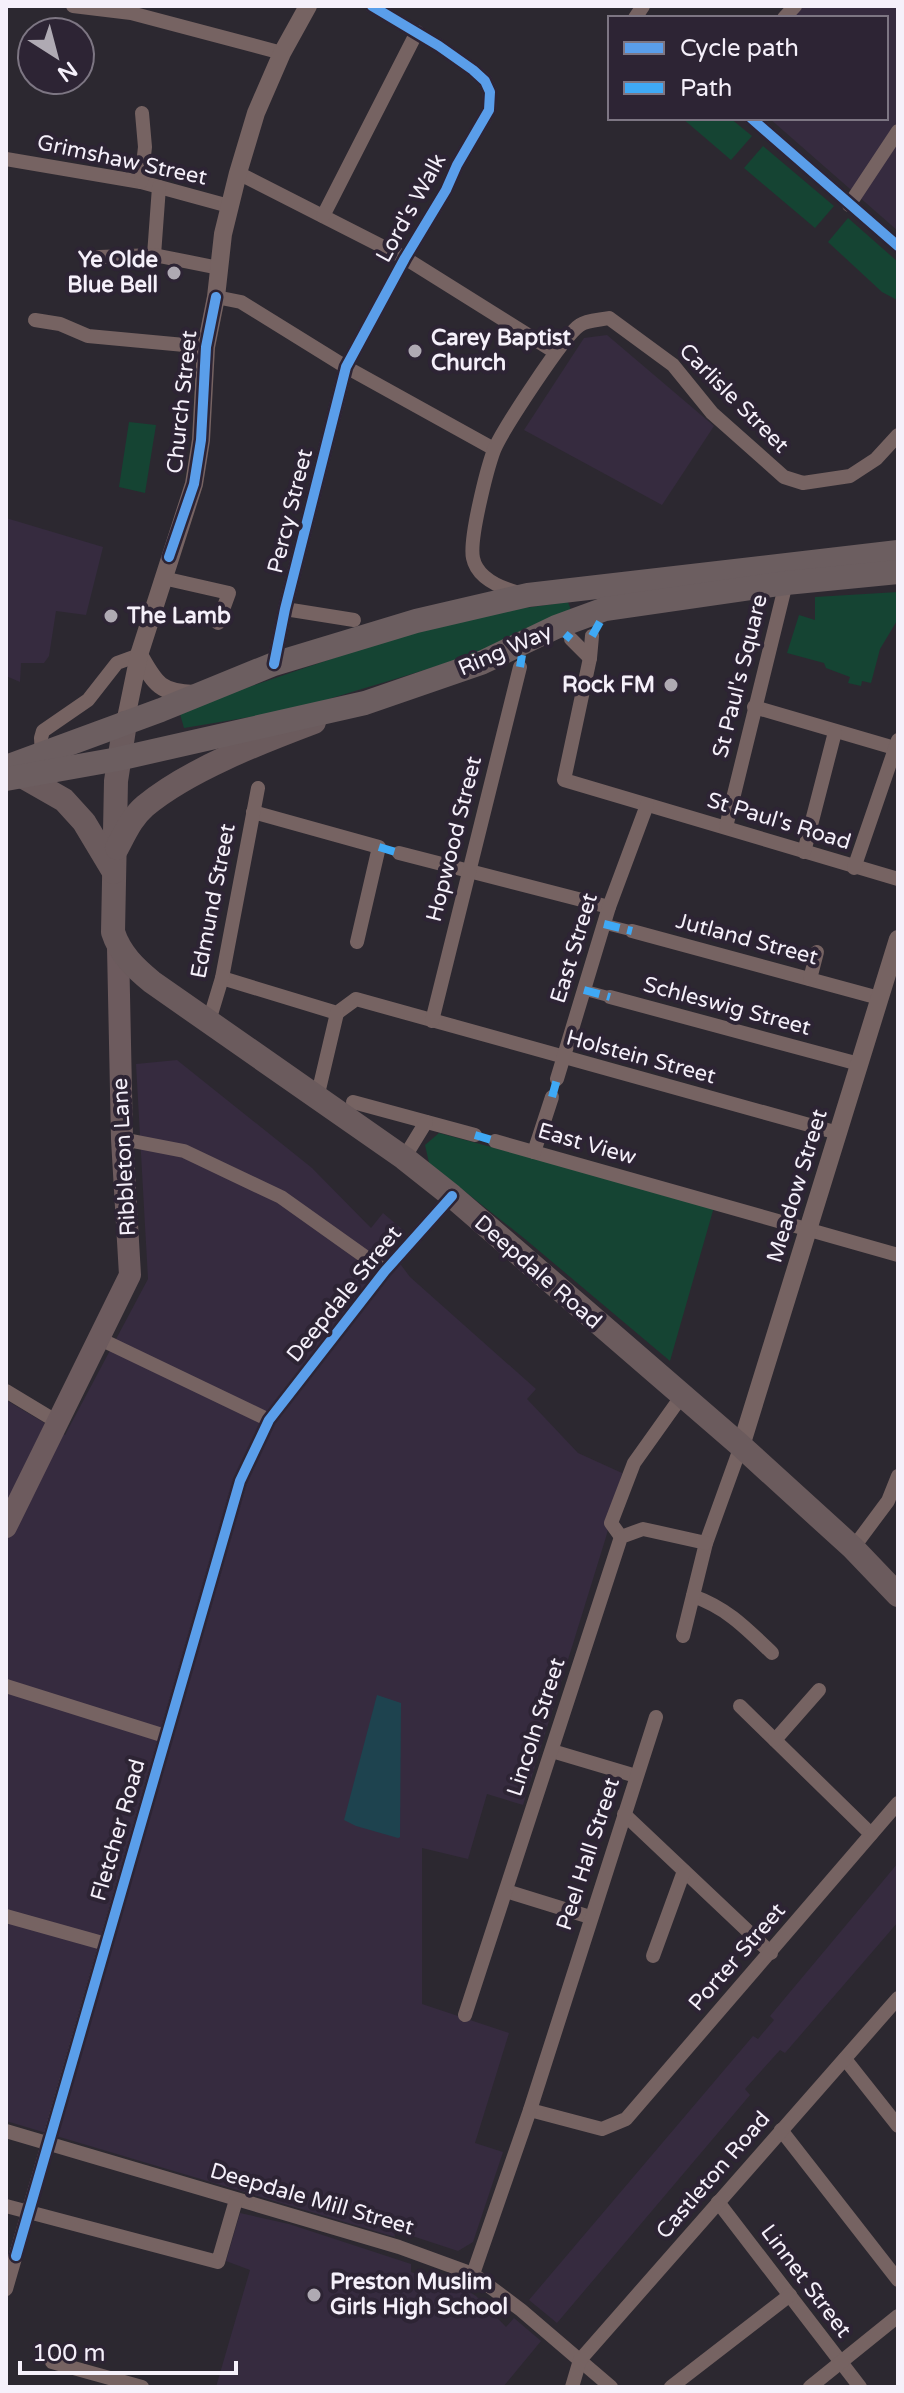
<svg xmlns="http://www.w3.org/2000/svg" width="904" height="2393" font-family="'Varela Round',sans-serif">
<rect width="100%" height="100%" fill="#2c2830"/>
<!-- built -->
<g fill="#362b3f">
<polygon points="790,6 898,6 898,231 769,118 886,118 886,18 779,18"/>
<polygon points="607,335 714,426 662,505 524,430 584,338"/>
<polygon points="6,518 103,547 86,615 56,611 49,656 44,663 21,663 20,682 6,676"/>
<polygon points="177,1060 312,1168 371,1228 383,1213 403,1230 389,1249 410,1277 536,1389 527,1399 578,1453 622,1473 606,1537 523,1805 487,1794 468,1859 422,1848 422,2004 509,2033 475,2143 503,2152 473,2242 458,2251 394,2230 395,2237 6,2121 6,1400 65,1435 148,1279 136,1064"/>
<polygon points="898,1863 898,1922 785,2053 780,2050 745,2089 750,2095 557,2323 529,2300 753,2036 758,2039 762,2034 774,2020 770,2016"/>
<polygon points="240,2213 289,2224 411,2264 411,2272 466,2290 476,2296 506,2327 514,2318 541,2341 503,2387 216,2387 250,2270 226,2261"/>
</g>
<!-- green -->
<g fill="#154433">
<polygon points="682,118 730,118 752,136 731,160"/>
<polygon points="763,146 834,206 815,228 744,168"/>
<polygon points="848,218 898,262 897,300 882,292 828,242"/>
<polygon points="129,422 156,425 145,493 119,487"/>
<polygon points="898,592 898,619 880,649 871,683 862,681 861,686 848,683 850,677 826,668 824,663 787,653 799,615 815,620 815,597"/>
<polygon points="568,602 571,610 498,647 405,676 292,710 184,728 180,714 237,691 425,627 481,614"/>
<polygon points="439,1133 714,1207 670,1361 525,1239 429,1163 425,1145"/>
</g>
<!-- water -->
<polygon fill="#1e434f" points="377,1695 401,1703 400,1837 398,1838 356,1826 344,1820"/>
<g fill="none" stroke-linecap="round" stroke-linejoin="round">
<!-- pedestrian -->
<g stroke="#766362" stroke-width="11">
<polyline points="604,924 632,931"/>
<polyline points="584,990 610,997"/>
</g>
<!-- minor -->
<g stroke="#766362" stroke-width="14">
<polyline points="73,6 131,13 282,53"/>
<polyline points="635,18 643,6"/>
<polyline points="784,18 795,6"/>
<polyline points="751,118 898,246"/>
<polyline points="6,159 141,182 229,206"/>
<polyline points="238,173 405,258 555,352"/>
<polyline points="141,182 145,147 142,113"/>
<polyline points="849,205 898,131"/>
<polyline points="323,216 417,32"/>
<polyline points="154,255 159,187"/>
<polyline points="99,257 154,255 219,268"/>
<polyline points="216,297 241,302 346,367 494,449"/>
<polyline points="35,320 60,324 88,336 206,347"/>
<polyline points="163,578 229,593 218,623"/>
<path d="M519 593C501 588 477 578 473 558 469 539 487 469 494 450 502 431 564 335 580 325 587 320 600 320 609 318L673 365 712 413 784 477 803 483 850 476 876 459 898 435"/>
<polyline points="285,609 354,620"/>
<polyline points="592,636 590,658 564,780 898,879"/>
<polyline points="571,639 590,658"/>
<polyline points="274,664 285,609 346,367 405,258 446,190 457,165 489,110 490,92 485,81 473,70 439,46 372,6"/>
<polyline points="754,707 898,749"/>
<polyline points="42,755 41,738 43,731 88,700 117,663 139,655"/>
<polyline points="253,812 379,847 357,942"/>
<polyline points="726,827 786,583"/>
<polyline points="804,852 835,732"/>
<polyline points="399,853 609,907"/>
<polyline points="854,868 898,740"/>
<polyline points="632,931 879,998"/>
<polyline points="222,978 337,1013 356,999 838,1133"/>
<polyline points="810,979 817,952"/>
<polyline points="610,997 859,1064"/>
<polyline points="209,1021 222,978 258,788"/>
<polyline points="432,1021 520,667"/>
<polyline points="557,1079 609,907 647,805"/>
<polyline points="317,1098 337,1013"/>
<polyline points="353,1102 475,1135"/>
<polyline points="122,1139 184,1151 281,1197 385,1271"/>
<polyline points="495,1141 898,1255"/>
<polyline points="534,1152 552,1097"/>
<polyline points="404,1158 426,1122"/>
<polyline points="100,1339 269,1420"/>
<polyline points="6,1391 59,1423"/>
<polyline points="621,1537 611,1523 634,1463 681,1397"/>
<polyline points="853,1548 888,1501 898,1476"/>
<path d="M693 1596C727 1608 746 1628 772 1653"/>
<polyline points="683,1636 706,1543 741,1446"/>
<polyline points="6,1686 165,1736"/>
<polyline points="740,1706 871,1834"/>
<polyline points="775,1740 819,1690"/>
<polyline points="552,1751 636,1776"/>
<polyline points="624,1814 771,1953"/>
<polyline points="506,1891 590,1917"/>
<polyline points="6,1916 106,1944"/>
<polyline points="653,1956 684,1871"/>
<polyline points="465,2015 621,1537 643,1529 706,1543"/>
<polyline points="845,2059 898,2126"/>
<polyline points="530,2110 602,2129 626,2119 898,1803"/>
<polyline points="781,2130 898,2280"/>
<polyline points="6,2131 399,2247 473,2274 521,2310 611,2387"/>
<polyline points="718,2202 860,2387"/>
<polyline points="6,2206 218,2262 236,2200"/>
<polyline points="473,2274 530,2110 656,1717"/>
<polyline points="6,2289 240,1481 269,1420 385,1271 452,1196"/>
<polyline points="52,2362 142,2387"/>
<polyline points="572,2387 580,2360 898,1998"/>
<polyline points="671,2387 790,2295"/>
<polyline points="810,2387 898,2316"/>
</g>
<!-- tertiary -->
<g stroke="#766362" stroke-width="18">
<path d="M139 655C155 683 159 693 194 694"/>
<polyline points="125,723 139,655 194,484 201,440 206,347 216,297 223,234 238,173 256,113 282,53 308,6"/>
<polyline points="741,1446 898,939"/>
</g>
<!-- secondary -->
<polyline stroke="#6d5b5e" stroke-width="22" points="6,1527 130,1275 122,1139 118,947"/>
<!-- primary -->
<g stroke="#6b5b5d" stroke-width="24">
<path d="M125 723 116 781 113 932C120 954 135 968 152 982L404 1158 452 1196 741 1446 853 1548 898 1595"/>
<polyline points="22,776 64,800 84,822 114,872"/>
<path d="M117 848C125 833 132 817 145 806 188 770 261 742 314 722"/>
</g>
<!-- trunk -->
<g stroke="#6c5e60" stroke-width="24">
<polyline points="6,767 161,710 274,664 416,621 528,595 898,552"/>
<polyline points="6,779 118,759 365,703 481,663 556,627 605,609 786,583 898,572"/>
</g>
<!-- quiet -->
<g stroke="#3fa9f5" stroke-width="8" stroke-dasharray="16 8" stroke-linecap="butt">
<polyline points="565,634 571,639"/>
<polyline points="592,636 600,622"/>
<polyline points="520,667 522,655"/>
<polyline points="379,847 399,853"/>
<polyline points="604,924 632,931"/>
<polyline points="584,990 610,997"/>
<polyline points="552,1097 557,1079"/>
<polyline points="475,1135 495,1141"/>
</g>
<!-- cycleway casing -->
<g stroke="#2d2434" stroke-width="15">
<g id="cycleway">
<polyline points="751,118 898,246"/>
<polyline points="169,557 194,484 201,440 206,347 216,297"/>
<polyline points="274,664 285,609 346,367 405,258 446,190 457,165 489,110 490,92 485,81 473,70 439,46 372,6"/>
<polyline points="16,2256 240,1481 269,1420 385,1271 452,1196"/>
</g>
</g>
<!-- cycleway -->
<use href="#cycleway" stroke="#5a9eea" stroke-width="10"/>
</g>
<!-- markers -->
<g fill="#afaab3" stroke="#2d2434" stroke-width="3">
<circle cx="174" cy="273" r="8"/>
<circle cx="415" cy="351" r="8"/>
<circle cx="111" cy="616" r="8"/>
<circle cx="671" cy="685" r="8"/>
<circle cx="314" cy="2295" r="8"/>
</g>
<g text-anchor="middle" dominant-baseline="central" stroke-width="8" stroke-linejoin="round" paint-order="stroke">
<!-- street labels -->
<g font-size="22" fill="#f5f0fa" stroke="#2d2434">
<text transform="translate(122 160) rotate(12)">Grimshaw Street</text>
<text transform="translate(411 208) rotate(-61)">Lord's Walk</text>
<text transform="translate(734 398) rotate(45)">Carlisle Street</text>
<text transform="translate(182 402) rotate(-84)">Church Street</text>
<text transform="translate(290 511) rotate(-76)">Percy Street</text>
<text transform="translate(505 650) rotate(-23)">Ring Way</text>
<text transform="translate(740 676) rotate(-76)">St Paul's Square</text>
<text transform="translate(779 821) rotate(17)">St Paul's Road</text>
<text transform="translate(454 839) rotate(-76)">Hopwood Street</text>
<text transform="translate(213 901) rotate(-79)">Edmund Street</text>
<text transform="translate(747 939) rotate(15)">Jutland Street</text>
<text transform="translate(574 948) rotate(-73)">East Street</text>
<text transform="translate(727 1006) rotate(15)">Schleswig Street</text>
<text transform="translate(641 1057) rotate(15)">Holstein Street</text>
<text transform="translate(587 1144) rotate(16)">East View</text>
<text transform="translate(124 1157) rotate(-93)">Ribbleton Lane</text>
<text transform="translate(797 1186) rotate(-73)">Meadow Street</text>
<text transform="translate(538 1272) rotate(41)">Deepdale Road</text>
<text transform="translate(344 1294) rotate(-51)">Deepdale Street</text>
<text transform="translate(536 1727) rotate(-72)">Lincoln Street</text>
<text transform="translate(118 1830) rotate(-74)">Fletcher Road</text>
<text transform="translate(588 1854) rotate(-72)">Peel Hall Street</text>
<text transform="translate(737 1957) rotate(-49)">Porter Street</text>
<text transform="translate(713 2175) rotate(-49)">Castleton Road</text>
<text transform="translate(312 2199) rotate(16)">Deepdale Mill Street</text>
<text transform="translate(806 2281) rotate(53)">Linnet Street</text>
</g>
<!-- poi labels -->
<g font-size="22" font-weight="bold" fill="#f5f0fa" stroke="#2d2434" text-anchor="start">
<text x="158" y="260" text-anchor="end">Ye Olde<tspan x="158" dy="25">Blue Bell</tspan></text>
<text x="431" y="338">Carey Baptist<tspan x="431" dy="25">Church</tspan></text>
<text x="127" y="616">The Lamb</text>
<text x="655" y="685" text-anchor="end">Rock FM</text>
<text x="330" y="2282">Preston Muslim<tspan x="330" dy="25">Girls High School</tspan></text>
</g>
</g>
<!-- border -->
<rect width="904" height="2393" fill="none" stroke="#f5f0fa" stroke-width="16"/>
<!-- legend -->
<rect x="608" y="16" width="280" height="104" fill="#2d2434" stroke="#7d7683" stroke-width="2"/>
<rect x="624" y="42" width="40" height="12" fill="#5a9eea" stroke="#7d7683" stroke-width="2"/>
<text x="680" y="56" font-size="24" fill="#f5f0fa">Cycle path</text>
<rect x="624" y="82" width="40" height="12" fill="#3fa9f5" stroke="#7d7683" stroke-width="2"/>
<text x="680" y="96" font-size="24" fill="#f5f0fa">Path</text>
<!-- north arrow -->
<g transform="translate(56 56) rotate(144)"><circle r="38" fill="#2d2434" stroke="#7d7683" stroke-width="2"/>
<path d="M0-6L14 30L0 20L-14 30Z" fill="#afaab3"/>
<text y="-12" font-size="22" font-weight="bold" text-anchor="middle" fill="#f5f0fa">N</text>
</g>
<!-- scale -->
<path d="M20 2361v12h216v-12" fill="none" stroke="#f5f0fa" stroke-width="4"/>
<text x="32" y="2361" font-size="24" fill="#f5f0fa" stroke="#2d2434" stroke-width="6" paint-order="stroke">100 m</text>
</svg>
